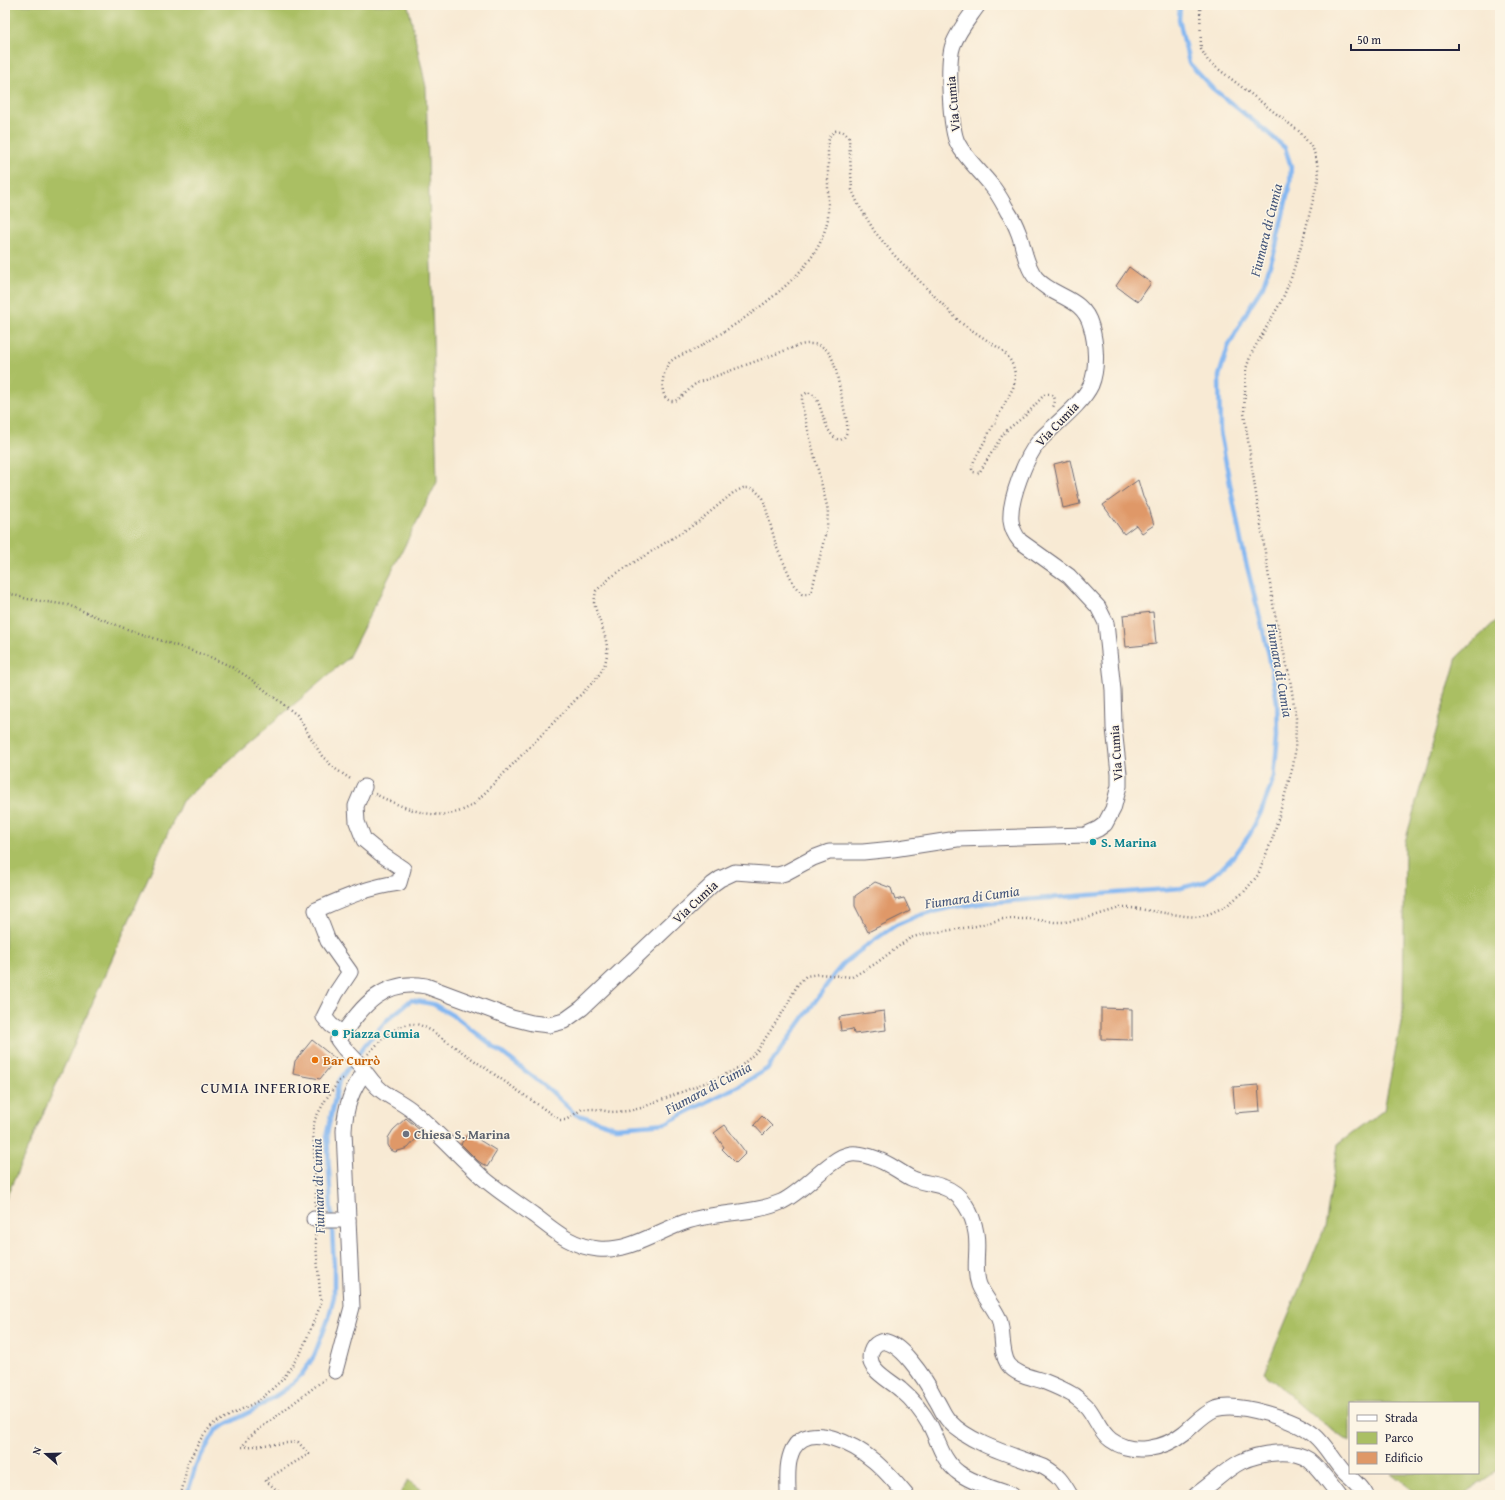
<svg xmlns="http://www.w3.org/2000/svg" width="1505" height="1500" font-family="'Gentium Book Plus',serif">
<rect width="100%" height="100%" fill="#fcf5e5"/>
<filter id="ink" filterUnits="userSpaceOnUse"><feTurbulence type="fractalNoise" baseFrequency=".025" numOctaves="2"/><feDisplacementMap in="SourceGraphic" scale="8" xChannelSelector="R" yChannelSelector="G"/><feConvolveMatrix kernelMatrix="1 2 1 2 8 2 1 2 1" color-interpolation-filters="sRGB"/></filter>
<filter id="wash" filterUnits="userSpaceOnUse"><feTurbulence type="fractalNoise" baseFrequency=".012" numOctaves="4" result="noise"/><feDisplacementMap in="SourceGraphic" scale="16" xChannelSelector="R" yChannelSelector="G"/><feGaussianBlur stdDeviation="0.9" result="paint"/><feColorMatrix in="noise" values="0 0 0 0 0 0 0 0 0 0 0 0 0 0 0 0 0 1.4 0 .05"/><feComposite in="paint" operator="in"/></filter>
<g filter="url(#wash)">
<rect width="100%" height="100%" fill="#f8ead4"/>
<!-- green -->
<g fill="#aabf64" stroke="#667050">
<polygon points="5,5 408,5 426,87 437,482 348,658 182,801 5,1200"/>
<polygon points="1500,617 1500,1469 1461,1495 1419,1495 1391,1473 1478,1473 1478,1403 1350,1403 1350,1442 1323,1424 1264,1373 1325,1227 1338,1144 1384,1110 1403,1012 1405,842 1457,657"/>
<polygon points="408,1480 428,1494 429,1495 400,1495"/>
</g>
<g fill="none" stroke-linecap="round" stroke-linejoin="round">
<!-- stream -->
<polyline stroke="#84b7f1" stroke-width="4.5" points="187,1495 196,1465 216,1430 257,1408 289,1387 302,1374 314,1356 329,1317 334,1296 334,1266 327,1133 339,1081 365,1045 387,1020 411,1000 433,1004 457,1018 550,1090 575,1114 616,1127 666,1123 742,1084 767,1069 833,976 843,964 866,946 896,925 920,915 949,908 984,903 1181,888 1204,882 1220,870 1235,855 1250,834 1262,810 1274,777 1278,734 1277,702 1269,655 1242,546 1220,432 1219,376 1228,347 1250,306 1263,286 1275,250 1290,183 1291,166 1285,148 1266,131 1212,88 1189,63 1179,19 1180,5"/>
</g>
<g id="blocks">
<!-- building -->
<g fill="#df9867">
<polygon points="1129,267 1151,283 1138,302 1116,286"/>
<polygon points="1070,460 1080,504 1063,508 1054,464"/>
<polygon points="1138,480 1143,497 1149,508 1154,525 1142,533 1136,525 1124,534 1103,505"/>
<polygon points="1153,612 1156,644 1126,647 1123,615"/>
<polygon points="875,882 891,888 895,900 904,898 910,911 868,932 855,906 855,896"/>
<polygon points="1101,1008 1132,1009 1132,1040 1101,1039"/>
<polygon points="884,1011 886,1030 854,1034 853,1029 841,1031 839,1017"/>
<polygon points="312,1040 336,1059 320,1079 293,1074 295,1061"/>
<polygon points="1258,1085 1260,1111 1235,1113 1233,1087"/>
<polygon points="762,1116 772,1126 763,1135 754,1125"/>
<polygon points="406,1118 422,1132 408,1148 395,1152 391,1150 388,1145 388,1138 393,1130"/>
<polygon points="725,1125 746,1153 736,1163 722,1149 724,1147 714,1133"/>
<polygon points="468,1133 497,1151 487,1167 478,1161 461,1144"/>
</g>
</g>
</g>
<g filter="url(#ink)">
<use href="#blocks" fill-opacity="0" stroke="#6d6871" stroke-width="1"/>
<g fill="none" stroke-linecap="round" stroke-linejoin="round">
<!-- minor casing -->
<g stroke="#6d6871" stroke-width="17">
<g id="minor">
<path d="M343 1034 331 1025 324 1017 336 993 350 972 328 941 316 910C344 898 368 887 399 883L403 869 381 854 364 840 357 822 356 806 364 787"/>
<path d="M344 1048 338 1040C361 1009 381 978 426 986L512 1018 532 1023 549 1025 557 1023 564 1021 582 1008 713 884 720 879 735 872 778 875 785 873 813 858 829 852H863L893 849 957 839 1085 835 1098 829 1105 824 1113 809 1119 786V774L1114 728 1113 690 1106 623 1098 607 1069 576 1020 541C1015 535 1012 529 1011 521 1009 500 1026 456 1040 440 1055 424 1082 404 1091 385 1098 368 1096 343 1091 326 1083 296 1053 298 1036 278 1026 267 1024 248 1019 234 1016 226 1013 219 1008 212 1003 203 998 193 991 185 981 172 966 159 958 144 950 130 947 60 953 45 958 31 969 18 978 5"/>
<path d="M361 1066C367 1075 374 1085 382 1091 393 1099 405 1104 415 1113 438 1133 459 1156 482 1177 498 1191 517 1203 535 1216 556 1232 571 1246 598 1249 630 1252 656 1232 685 1222 716 1211 751 1215 781 1202 804 1192 830 1157 851 1154 858 1153 864 1155 871 1157 888 1162 896 1170 911 1178 921 1183 933 1183 943 1187 962 1193 973 1214 976 1233 979 1250 973 1268 979 1285 984 1297 994 1307 999 1319 1004 1333 1000 1351 1008 1364 1016 1375 1031 1377 1043 1381 1053 1385 1063 1389 1073 1395 1078 1399 1084 1403 1088 1408 1096 1418 1100 1432 1111 1440 1133 1456 1164 1449 1184 1433 1194 1425 1203 1414 1215 1409 1239 1401 1296 1420 1314 1435 1326 1445 1333 1460 1343 1471 1351 1479 1360 1485 1365 1495"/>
<polyline points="314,1219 319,1220 348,1220"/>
<path d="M335 1371 352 1307 344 1131C345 1109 351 1089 365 1072"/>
<path d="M788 1495C788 1480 786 1463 793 1449 809 1419 856 1446 874 1461 886 1471 896 1483 906 1495"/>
<path d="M1012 1495C995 1489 973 1483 959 1473 943 1462 939 1443 931 1427 923 1413 913 1400 901 1390 890 1380 865 1369 871 1352 872 1349 874 1345 878 1343 897 1333 928 1384 935 1398 940 1405 943 1415 949 1421 970 1444 1015 1456 1044 1467 1058 1475 1062 1481 1070 1495"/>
<path d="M1196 1495C1227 1473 1235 1456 1276 1453 1288 1452 1299 1453 1309 1460 1320 1469 1330 1484 1339 1495"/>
</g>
</g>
<!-- path -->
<g stroke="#6d6871" stroke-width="2.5" stroke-dasharray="1 3" stroke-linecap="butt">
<polyline points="5,592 27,599 68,605 124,628 210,657 230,666 248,677 297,715 322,756 334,768 352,780"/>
<path d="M375 794C406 809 442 826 474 804L594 681C619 652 602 634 594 603L596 591 611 577 698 522 733 493 743 488H750L755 490 763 498 777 548 794 585 802 594H809L812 590 827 527 828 510 802 406V396L808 392 815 396C823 408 825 437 840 440 848 437 847 429 847 422 844 410 842 397 839 385 834 360 831 339 800 345L697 383C690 387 680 401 673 401 657 401 662 370 670 362 675 357 682 355 688 352 695 350 701 346 707 342 741 322 796 285 816 250 822 241 825 230 828 219V143L830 135 835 131C842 130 845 132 849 138L852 190 858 204 875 232 894 255 961 323 1002 350C1013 361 1018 373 1013 388L974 461 972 469 973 472 979 473 1002 436 1008 429 1026 415 1044 395C1054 391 1057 399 1053 407"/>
<path d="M368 1054C379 1042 396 1023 414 1024 420 1024 426 1028 432 1031L560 1120H566L582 1109H595L611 1112 628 1111 641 1108 720 1077 739 1068 757 1051 784 1010 798 984 806 976 819 974 852 977 875 964 910 938 920 935 976 926 1003 919H1030L1054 922H1065L1087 918 1120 908H1132L1185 916 1197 917 1209 914 1226 906 1244 892 1258 875 1263 862 1273 837 1293 766 1295 753 1296 718 1290 679 1274 610 1254 481 1244 413 1246 369 1251 354 1282 300 1291 278 1304 236 1319 176 1317 162 1313 149 1300 132 1208 61 1201 49 1200 5"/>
<polyline points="315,1206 316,1196 313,1130 315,1119 326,1099 339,1081 343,1078"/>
<polyline points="181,1495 188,1462 202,1437 213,1424 260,1400 283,1379 301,1352 321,1304 315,1233"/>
<polyline points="279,1495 279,1492 265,1480 309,1454 298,1442 242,1447 249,1437 325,1379"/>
</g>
<!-- minor -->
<use href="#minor" stroke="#fff" stroke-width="15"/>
<!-- minor-bridge casing -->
<g stroke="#6d6871" stroke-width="17" stroke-linecap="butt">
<polyline id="minor-bridge" points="344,1048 361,1066"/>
</g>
<!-- minor-bridge -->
<use href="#minor-bridge" stroke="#fff" stroke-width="15"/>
</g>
</g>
<!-- markers -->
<g fill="#0f9aa8" stroke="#fcf5e5" stroke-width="1.5">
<circle cx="1093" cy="842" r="4"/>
<circle cx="335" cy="1033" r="4"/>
</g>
<circle fill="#e8710a" stroke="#fcf5e5" stroke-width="1.5" cx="315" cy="1060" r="4"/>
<circle fill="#6b7280" stroke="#fcf5e5" stroke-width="1.5" cx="406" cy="1134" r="4"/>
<g text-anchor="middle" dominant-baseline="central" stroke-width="3" stroke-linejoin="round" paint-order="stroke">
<!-- street labels -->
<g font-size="13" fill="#22223b" stroke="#fcf5e5">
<text transform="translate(953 104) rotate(-95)">Via Cumia</text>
<text transform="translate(1057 424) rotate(-46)">Via Cumia</text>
<text transform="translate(1116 753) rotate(-94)">Via Cumia</text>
<text transform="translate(695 902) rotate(-43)">Via Cumia</text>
</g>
<!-- culture labels -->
<g font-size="13" font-weight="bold" fill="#0d838f" stroke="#fcf5e5" text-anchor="start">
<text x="1101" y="842">S. Marina</text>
<text x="343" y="1033">Piazza Cumia</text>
</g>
<!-- food labels -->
<g font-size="13" font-weight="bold" fill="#c56008" stroke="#fcf5e5" text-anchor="start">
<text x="323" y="1060">Bar Currò</text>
</g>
<!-- worship labels -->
<g font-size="13" font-weight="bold" fill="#5b616d" stroke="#fcf5e5" text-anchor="start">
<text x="414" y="1134">Chiesa S. Marina</text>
</g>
<!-- water labels -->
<g font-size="14" font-style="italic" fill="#44567b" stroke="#fcf5e5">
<text transform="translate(1266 230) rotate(-76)">Fiumara di Cumia</text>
<text transform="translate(1280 670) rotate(80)">Fiumara di Cumia</text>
<text transform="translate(972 897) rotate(-8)">Fiumara di Cumia</text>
<text transform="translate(708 1088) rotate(-28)">Fiumara di Cumia</text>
<text transform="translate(318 1186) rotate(-92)">Fiumara di Cumia</text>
</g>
<!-- quarter labels -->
<g font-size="15" letter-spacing="1" fill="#22223b" stroke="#fcf5e5">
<text x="266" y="1087">CUMIA INFERIORE</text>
</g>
</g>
<!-- margin -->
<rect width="1505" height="1500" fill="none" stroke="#fcf5e5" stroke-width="20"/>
<!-- legend -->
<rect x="1349" y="1402" width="130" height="72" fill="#fcf5e5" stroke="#a5a1a1"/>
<rect x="1357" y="1415" width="20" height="6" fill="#ffffff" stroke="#a5a1a1"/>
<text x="1385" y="1422" font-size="12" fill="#22223b">Strada</text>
<rect x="1357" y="1432" width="20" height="12" fill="#aabf64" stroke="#a5a1a1"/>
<text x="1385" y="1442" font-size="12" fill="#22223b">Parco</text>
<rect x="1357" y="1452" width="20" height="12" fill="#df9867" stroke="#a5a1a1"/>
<text x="1385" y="1462" font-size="12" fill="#22223b">Edificio</text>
<!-- north arrow -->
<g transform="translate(46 1454) rotate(290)" stroke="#fcf5e5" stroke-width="3" paint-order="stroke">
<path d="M0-3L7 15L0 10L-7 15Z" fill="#22223b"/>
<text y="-6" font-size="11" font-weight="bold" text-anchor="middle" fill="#22223b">N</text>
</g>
<!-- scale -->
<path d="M1351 44v6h108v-6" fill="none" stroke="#22223b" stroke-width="2"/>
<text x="1357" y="44" font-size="12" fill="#22223b" stroke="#fcf5e5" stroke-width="3" paint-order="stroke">50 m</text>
</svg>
